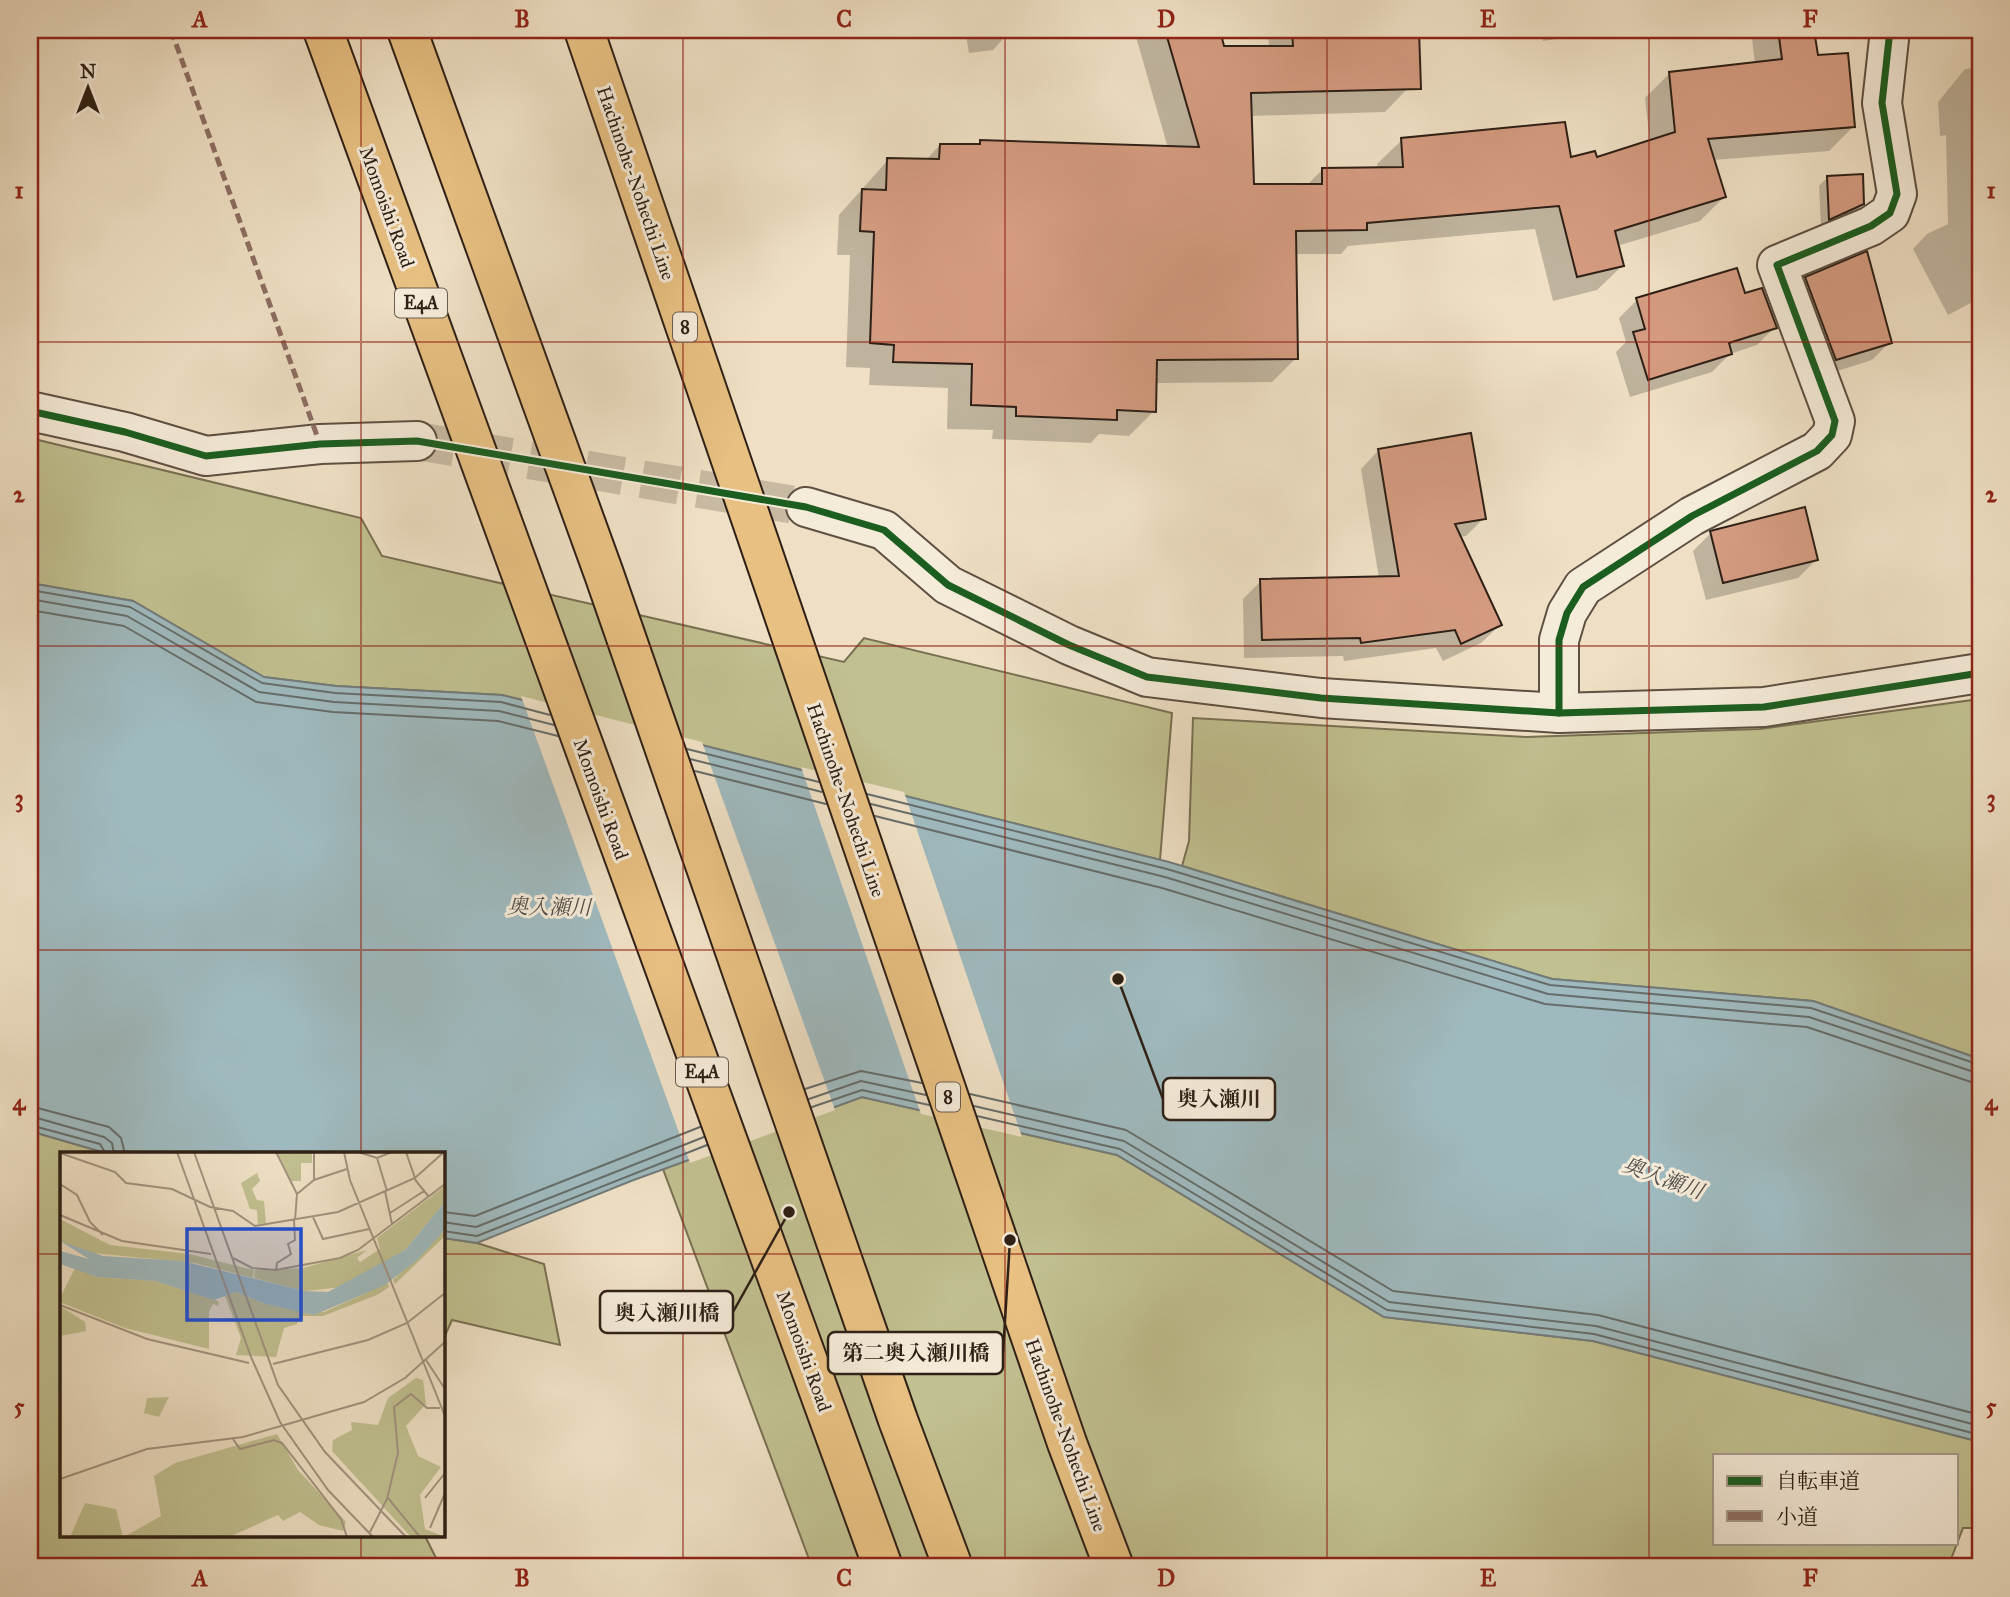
<svg xmlns="http://www.w3.org/2000/svg" width="2010" height="1597" font-family="'IM FELL Great Primer','Noto Serif JP',serif">
<rect width="100%" height="100%" fill="#efe0c5"/>
<filter id="stains"><feTurbulence type="fractalNoise" baseFrequency=".00286" numOctaves="4"/><feColorMatrix values="0 0 0 0 .2 0 0 0 0 .09 0 0 0 0 .02 0 0 0 .5 -.17"/></filter>
<radialGradient id="worn" r=".72"><stop offset=".6" stop-color="#630" stop-opacity="0"/><stop offset="1" stop-color="#630" stop-opacity=".3"/></radialGradient>
<!-- green -->
<g fill="#c1c090" stroke="#787053" stroke-width="2" fill-rule="evenodd">
<polygon points="30,438 361,518 382,556 844,662 864,638 1172,713 1160,860 502,695 336,686 263,677 133,601 30,583"/>
<polygon points="1980,699 1980,1059 1813,1001 1552,979 1182,866 1189,841 1193,718 1526,737 1760,729"/>
<path d="M862 1097 1117 1155 1384 1317 1593 1341 1980 1442V1528H1963L1948 1567H812L663 1169ZM1714 1455H1956V1543H1714Z"/>
<polygon points="30,1131 109,1154 61,1154 61,1536 425,1536 438,1562 438,1567 30,1567"/>
<polygon points="443,1238 477,1243 544,1264 560,1345 452,1320 443,1340"/>
</g>
<!-- water -->
<polygon fill="#9fbabf" stroke="#727c7b" stroke-width="2" points="30,583 133,601 264,677 336,686 502,695 1169,862 1552,979 1813,1001 1980,1059 1980,1442 1593,1341 1384,1317 1117,1155 862,1097 631,1181 477,1243 443,1238 443,1154 109,1154 30,1131"/>
<!-- pier -->
<g fill="#efe0c5">
<polygon points="521,696 702,742 835,1110 690,1163"/>
<polygon points="801,767 904,792 1022,1137 921,1114"/>
</g>
<!-- shadow -->
<g fill="#0003">
<polygon points="965,30 1003,30 1003,39 993,50 969,53"/>
<polygon points="1134,30 1218,30 1223,48 1269,48 1268,30 1419,30 1409,87 1385,112 1250,116 1252,186 1306,186 1323,169 1378,169 1377,164 1402,140 1595,160 1650,142 1645,98 1670,73 1755,64 1751,30 1812,30 1817,57 1854,126 1829,151 1713,160 1724,197 1700,221 1617,246 1622,266 1597,290 1553,301 1535,229 1348,246 1341,254 1294,254 1296,358 1272,382 1155,383 1154,411 1129,436 1099,434 1091,443 992,439 993,430 947,429 948,388 869,385 870,368 846,367 850,255 837,255 839,215 888,160 925,161 940,145 976,146 980,142 1168,148"/>
<polygon points="1542,30 1615,30 1543,41"/>
<polygon points="1980,67 1980,298 1948,315 1913,249 1927,234 1948,224 1946,135 1940,136 1938,102 1965,69"/>
<polygon points="1827,178 1863,203 1854,212 1821,227 1819,186"/>
<polygon points="1806,279 1890,342 1872,360 1818,377 1788,297"/>
<polygon points="1744,296 1775,327 1757,345 1730,354 1712,372 1630,397 1616,352 1626,342 1619,318 1637,300"/>
<polygon points="1379,450 1484,518 1466,536 1459,537 1500,625 1481,643 1443,661 1436,648 1344,661 1343,656 1244,658 1243,599 1261,581 1379,578 1361,469"/>
<polygon points="1711,533 1816,560 1798,578 1706,600 1693,551"/>
</g>
<g fill="none" stroke-linecap="round" stroke-linejoin="round">
<!-- shore -->
<g stroke="#666d6a" stroke-width="2">
<polyline points="30,590 130,607 262,683 335,693 501,702 550,715"/>
<polyline points="30,599 127,616 259,692 334,702 499,711 554,725"/>
<polyline points="30,610 124,626 256,702 333,712 498,721 558,736"/>
<polyline points="687,749 819,782"/>
<polyline points="690,759 822,792"/>
<polyline points="695,771 826,804"/>
<polyline points="867,794 1167,869 1550,985 1811,1008 1980,1065"/>
<polyline points="871,804 1165,877 1548,994 1809,1017 1980,1074"/>
<polyline points="875,816 1162,888 1545,1004 1807,1027 1980,1085"/>
<polyline points="805,1089 861,1071 922,1083"/>
<polyline points="970,1094 1126,1130 1393,1291 1598,1315 1980,1415"/>
<polyline points="809,1099 861,1081 926,1095"/>
<polyline points="30,1106 109,1127 121,1138 125,1154"/>
<polyline points="974,1106 1124,1141 1389,1302 1596,1326 1980,1426"/>
<polyline points="812,1107 862,1090 929,1105"/>
<polyline points="30,1116 104,1137 112,1143 114,1154"/>
<polyline points="977,1116 1120,1149 1387,1310 1594,1334 1980,1435"/>
<polyline points="30,1125 100,1144 106,1154"/>
<polyline points="443,1212 475,1216 700,1127"/>
<polyline points="443,1222 476,1227 704,1137"/>
<polyline points="443,1231 477,1236 707,1145"/>
</g>
</g>
<!-- building -->
<g fill="#d49b80" stroke="#2e2016" stroke-width="2">
<polygon points="1165,30 1220,30 1224,46 1293,46 1292,30 1419,30 1421,89 1251,93 1254,184 1322,184 1322,168 1403,167 1401,138 1565,122 1571,157 1595,151 1597,157 1675,132 1669,72 1782,59 1778,30 1814,30 1818,55 1848,53 1855,127 1708,139 1726,197 1615,231 1624,266 1577,277 1559,206 1367,223 1367,230 1296,231 1298,359 1157,360 1156,412 1117,410 1117,420 1016,416 1016,407 971,405 972,364 893,362 894,345 870,343 874,232 860,231 862,189 886,190 887,158 939,159 940,144 980,144 980,140 1199,147"/>
<polygon points="1863,174 1864,204 1829,220 1827,176"/>
<polygon points="1867,251 1892,343 1836,360 1805,277"/>
<polygon points="1737,268 1745,293 1762,288 1777,328 1729,343 1732,354 1648,380 1633,332 1645,329 1636,298"/>
<polygon points="1471,433 1486,519 1455,524 1502,625 1461,644 1455,630 1361,643 1360,638 1262,640 1260,579 1399,576 1378,449"/>
<polygon points="1805,507 1818,560 1723,583 1710,531"/>
</g>
<g fill="none" stroke-linecap="round" stroke-linejoin="round">
<!-- minor-tunnel -->
<polyline stroke="#c8baa2" stroke-width="38" stroke-dasharray="38 19" stroke-linecap="butt" points="417,441 806,507"/>
<!-- minor casing -->
<g stroke="#5e5042" stroke-width="42">
<g id="minor">
<polyline points="30,411 125,432 206,456 320,444 417,441"/>
<polyline points="806,507 884,530 948,585 1069,645 1147,677 1321,698 1559,713 1764,707 1980,673"/>
<polyline points="1559,713 1559,640 1567,613 1583,587 1692,516 1817,451 1832,435 1835,421 1777,265 1871,226 1890,213 1897,194 1882,103 1890,30"/>
</g>
</g>
<!-- major casing -->
<g stroke="#2e2016" stroke-width="42">
<polyline id="major" points="584,30 1067,1443 1114,1567"/>
</g>
<!-- highway casing -->
<g stroke="#2e2016" stroke-width="42">
<g id="highway">
<polyline points="323,30 883,1567"/>
<polyline points="407,30 604,574 898,1420 953,1567"/>
</g>
</g>
<!-- minor -->
<use href="#minor" stroke="#f5ebd9" stroke-width="38"/>
<!-- major -->
<use href="#major" stroke="#e8c082" stroke-width="38"/>
<!-- highway -->
<use href="#highway" stroke="#e8c082" stroke-width="38"/>
<!-- quiet -->
<polyline stroke="#8d6e63" stroke-width="5" stroke-dasharray="10 5" stroke-linecap="butt" points="171,30 320,444"/>
<!-- cycleway casing -->
<g stroke="#f5ebd9" stroke-width="11">
<g id="cycleway">
<polyline points="30,411 125,432 206,456 320,444 417,441 806,507 884,530 948,585 1069,645 1147,677 1321,698 1559,713 1764,707 1980,673"/>
<polyline points="1559,713 1559,640 1567,613 1583,587 1692,516 1817,451 1832,435 1835,421 1777,265 1871,226 1890,213 1897,194 1882,103 1890,30"/>
</g>
</g>
<!-- cycleway -->
<use href="#cycleway" stroke="#1b5e20" stroke-width="7"/>
</g>
<!-- grid -->
<path fill="none" stroke="#8f2418" stroke-width="2" stroke-opacity="0.55" d="M361 30V1154M683 30V1567M1005 30V1567M1327 30V1567M1649 30V1567M30 342H1980M30 646H1980M30 950H1980M30 1254H61M443 1254H1980M361 1536V1567"/>
<g text-anchor="middle" dominant-baseline="central" stroke-width="6" stroke-linejoin="round" paint-order="stroke">
<!-- shield labels -->
<g fill="#f5ebd9" stroke="#6a5d50" stroke-width="2">
<rect x="395" y="288.5" width="52" height="29" rx="5"/>
<rect x="673" y="312.5" width="24" height="29" rx="5"/>
<rect x="676" y="1057.5" width="52" height="29" rx="5"/>
<rect x="936" y="1082.5" width="24" height="29" rx="5"/>
</g>
<g font-size="18" font-weight="bold" fill="#2e2016">
<text x="421" y="303">E4A</text>
<text x="685" y="327">8</text>
<text x="702" y="1072">E4A</text>
<text x="948" y="1097">8</text>
</g>
<!-- street labels -->
<g font-size="19" fill="#2e2016" stroke="#f5ebd9">
<text transform="translate(636 183) rotate(71)">Hachinohe-Nohechi Line</text>
<text transform="translate(387 207) rotate(70)">Momoishi Road</text>
<text transform="translate(601 799) rotate(70)">Momoishi Road</text>
<text transform="translate(846 800) rotate(71)">Hachinohe-Nohechi Line</text>
<text transform="translate(804 1351) rotate(70)">Momoishi Road</text>
<text transform="translate(1066 1435) rotate(70)">Hachinohe-Nohechi Line</text>
</g>
<!-- water labels -->
<g font-size="21" font-style="italic" fill="#504e49" stroke="#f5ebd9">
<text transform="translate(549 907) rotate(1)">奥入瀬川</text>
<text transform="translate(1663 1178) rotate(20)">奥入瀬川</text>
</g>
</g>
<!-- overview -->
<g transform="translate(60 1152)">
<rect width="385" height="385" fill="#efe0c5"/>
<path d="M217 0H252V11H241V29H231ZM197 21 200 29 192 37 197 48 204 49 206 71 198 72 197 58 190 57 181 31ZM385 34V50L345 98 282 135 245 139 194 126 195 118 243 116 307 98 297 106 300 110 320 97 317 86ZM0 67 50 93 129 102 194 118 193 126 135 111 32 101 0 89ZM385 78V84L335 132 333 128ZM15 116 37 125 95 129 158 149 159 154 153 152 149 160V197L65 176 2 151 0 146ZM328 131 329 135 317 143 263 164H239L237 172 224 176 216 205 176 203 181 186 165 144 176 140 206 152 264 160ZM0 154 25 170 26 179 0 184ZM356 226 363 228 366 252 346 274 358 304 381 315 360 343 365 377 385 385H351L272 299 273 288 292 278 291 270 318 273 328 246ZM109 245 99 265 84 261 87 246ZM217 282 238 318 286 370 283 379 259 373 240 360 223 369 218 363 169 385H64L101 364 94 324 115 311ZM25 351 56 357 63 385H10Z" fill="#c1c090"/>
<path d="M385 50V78L357 108 325 133 254 163 206 152 176 140 154 148 95 129 37 125 0 112V99L29 107 0 89 43 104 122 109 245 139 268 140 345 98Z" fill="#9fbabf"/>
<path fill="none" stroke="#a2937f" stroke-width="2" d="M117 0 191 205 220 270 268 338 313 385M134 0 218 233 265 300 346 385M216 0 237 42 235 68M284 0 290 28 385 264M298 0 317 6 332 0M346 0 356 29 369 45M0 1 55 20 66 31 112 37 150 55 173 59 195 74 278 60 355 26 384 0M317 6 327 39M254 28V0M0 32 17 43 30 70 43 83M325 39 332 72M237 42 254 28 287 17M330 61 364 39M0 63 62 89 151 102M253 65 263 87 309 77M173 106 192 116 216 118 280 106 298 98 385 32M216 118 217 111 231 102 228 92 235 88 234 68M0 153 87 187 189 211M366 208 385 237M213 212 308 188 347 171 385 141M173 287 180 297 214 288 222 291 281 367 287 385M0 327 87 297 183 285 304 250 345 226 385 190M328 346 360 385M365 346 385 321M370 376 385 341M310 380 327 347 338 301 334 255 351 242 367 256H380"/>
<path fill="#1d4ed8" fill-opacity="0.15" stroke="#1d4ed8" stroke-width="3.5" d="M127 77H241V168H127Z"/>
<rect width="385" height="385" fill="none" stroke="#2e2016" stroke-width="3.5"/>
</g>
<!-- callouts -->
<path fill="none" stroke="#2e2016" stroke-width="2.5" d="M1118 979L1163 1099M789 1212L733 1312M1010 1240L1003 1353"/>
<g fill="#2e2016" stroke="#f5ebd9" stroke-width="2.5">
<circle cx="1118" cy="979" r="7"/>
<circle cx="789" cy="1212" r="7"/>
<circle cx="1010" cy="1240" r="7"/>
</g>
<g fill="#f5ebd9" stroke="#2e2016" stroke-width="2.5">
<rect x="1163" y="1078" width="112" height="42" rx="7"/>
<rect x="600" y="1291" width="133" height="42" rx="7"/>
<rect x="828" y="1332" width="175" height="42" rx="7"/>
</g>
<g font-size="21" text-anchor="middle" font-weight="bold" fill="#2e2016">
<text x="1219" y="1106">奥入瀬川</text>
<text x="667" y="1320">奥入瀬川橋</text>
<text x="916" y="1360">第二奥入瀬川橋</text>
</g>
<!-- margin -->
<rect width="2010" height="1597" fill="none" stroke="#efe0c5" stroke-width="77"/>
<!-- legend -->
<rect x="1713" y="1454" width="245" height="91" fill="#f5ebd9" stroke="#a59a8b" stroke-width="2"/>
<rect x="1727" y="1476" width="35" height="10" fill="#1b5e20" stroke="#a59a8b" stroke-width="2"/>
<text x="1776" y="1488" font-size="21" fill="#2e2016">自転車道</text>
<rect x="1727" y="1511" width="35" height="10" fill="#8d6e63" stroke="#a59a8b" stroke-width="2"/>
<text x="1776" y="1524" font-size="21" fill="#2e2016">小道</text>
<!-- north arrow -->
<g transform="translate(88 88)" stroke="#f5ebd9" stroke-width="5" paint-order="stroke">
<path d="M0-5L12 26L0 18L-12 26Z" fill="#2e2016"/>
<text y="-10" font-size="19" font-weight="bold" text-anchor="middle" fill="#2e2016">N</text>
</g>
<rect x="38" y="38" width="1934" height="1520" fill="none" stroke="#8f2418" stroke-width="2.5"/>
<g font-size="23" text-anchor="middle" font-weight="bold" fill="#8f2418">
<text x="200" y="27">A</text>
<text x="522" y="27">B</text>
<text x="844" y="27">C</text>
<text x="1166" y="27">D</text>
<text x="1488" y="27">E</text>
<text x="1810" y="27">F</text>
<text x="19" y="198">1</text>
<text x="1991" y="198">1</text>
<text x="19" y="502">2</text>
<text x="1991" y="502">2</text>
<text x="19" y="806">3</text>
<text x="1991" y="806">3</text>
<text x="19" y="1110">4</text>
<text x="1991" y="1110">4</text>
<text x="19" y="1414">5</text>
<text x="1991" y="1414">5</text>
<text x="200" y="1586">A</text>
<text x="522" y="1586">B</text>
<text x="844" y="1586">C</text>
<text x="1166" y="1586">D</text>
<text x="1488" y="1586">E</text>
<text x="1810" y="1586">F</text>
</g>
<rect width="100%" height="100%" filter="url(#stains)"/>
<rect width="100%" height="100%" fill="url(#worn)"/>
</svg>
